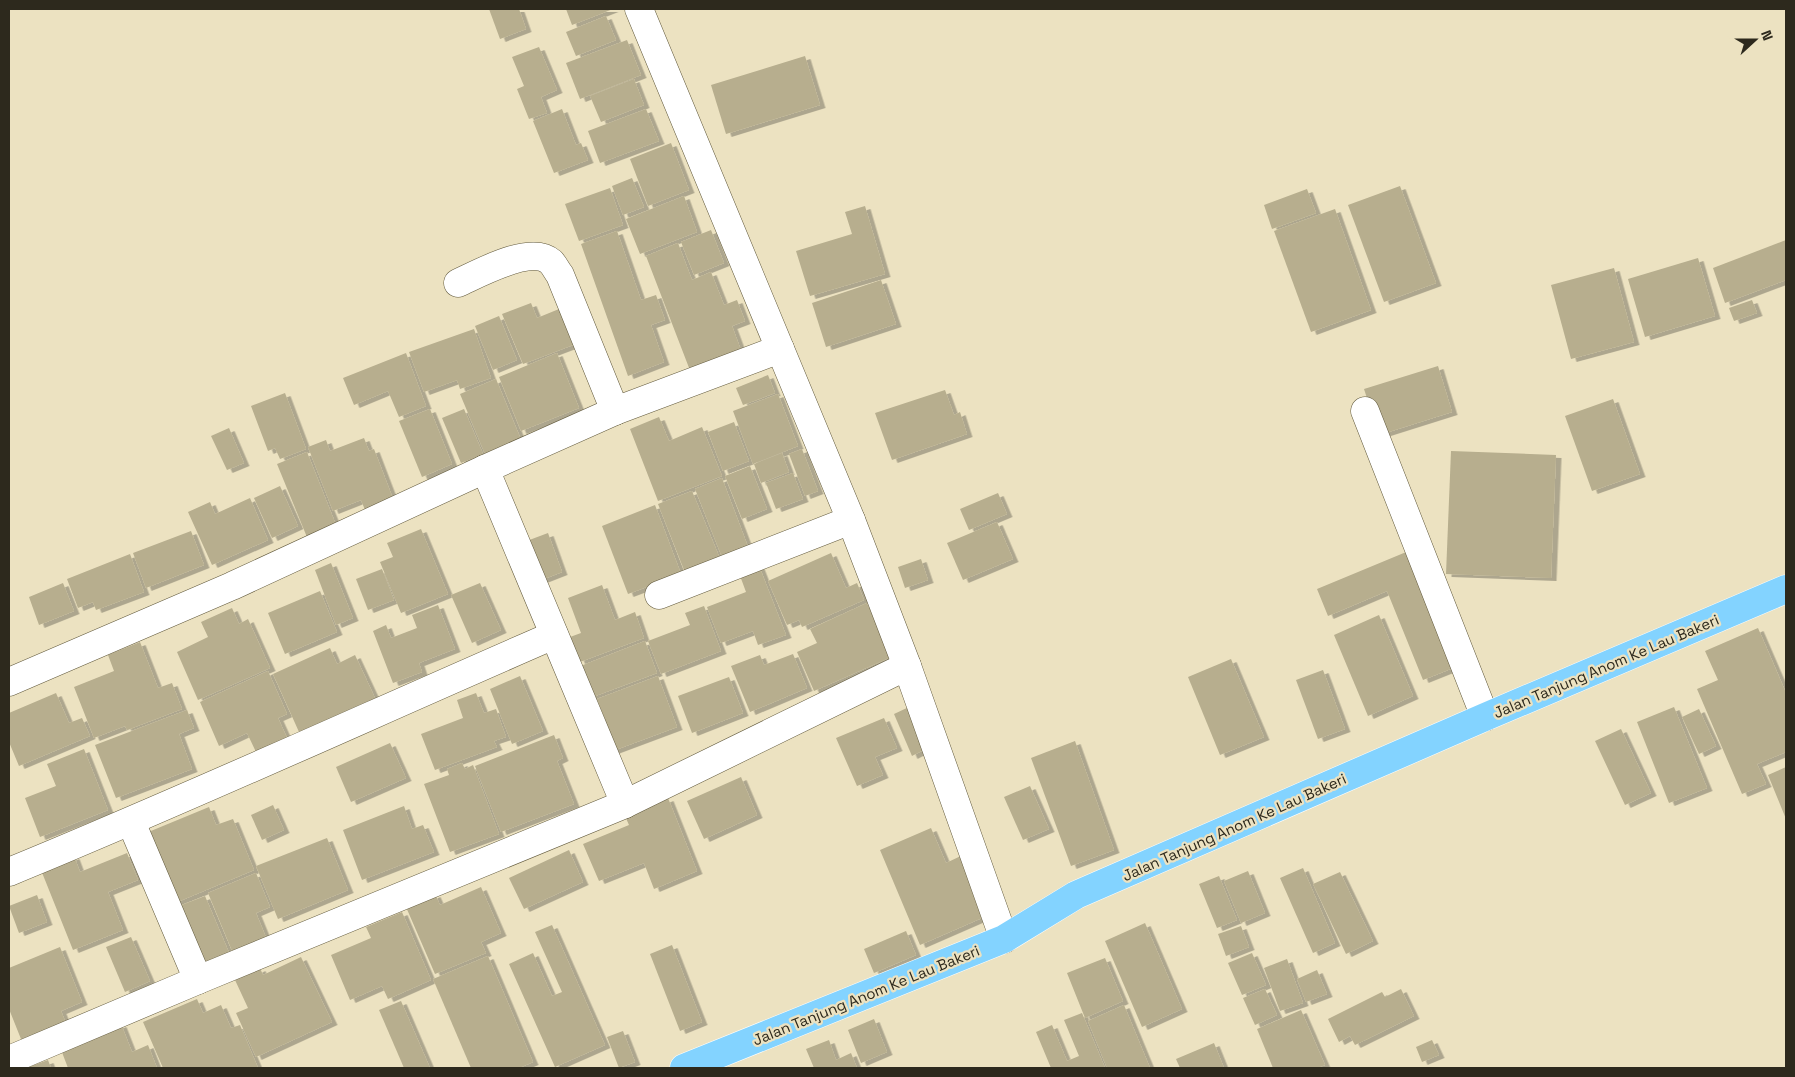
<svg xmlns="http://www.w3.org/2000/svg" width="1795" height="1077" font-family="'Space Grotesk',sans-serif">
<defs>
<filter id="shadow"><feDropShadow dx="5.5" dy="3" stdDeviation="0" flood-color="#0004"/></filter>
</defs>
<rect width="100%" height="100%" fill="#ece2c1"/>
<!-- building -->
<g fill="#b7ae8e" filter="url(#shadow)">
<polygon points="489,9 519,9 526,29 500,39"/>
<polygon points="566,9 613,9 572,25"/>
<polygon points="606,16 616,40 576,56 566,32"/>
<polygon points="627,40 641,75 580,99 566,63"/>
<polygon points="539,47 557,90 541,97 547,113 529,119 517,89 524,86 512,57"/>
<polygon points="805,56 820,105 726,134 711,85"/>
<polygon points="634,79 644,105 601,122 590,96"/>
<polygon points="562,109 576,145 581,143 588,160 554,173 533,121"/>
<polygon points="646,109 659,141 600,163 588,131"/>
<polygon points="671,143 689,190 648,206 630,159"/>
<polygon points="632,178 644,207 623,215 612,186"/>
<polygon points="1400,186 1436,283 1384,302 1348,205"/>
<polygon points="610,188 623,225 579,241 565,204"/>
<polygon points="1307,189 1316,213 1272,229 1264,205"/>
<polygon points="684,196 697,232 640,254 626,219"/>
<polygon points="865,206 885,274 810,296 796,251 852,234 845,212"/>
<polygon points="1335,209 1371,310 1311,332 1274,231"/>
<polygon points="711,230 724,263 694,275 681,242"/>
<polygon points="617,231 641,300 656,295 665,320 651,325 664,362 628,376 581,244"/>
<polygon points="1786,240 1786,280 1725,303 1713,268"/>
<polygon points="678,243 692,280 711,272 724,305 737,300 745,321 732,326 742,353 691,373 646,256"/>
<polygon points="1698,258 1715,316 1645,337 1628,279"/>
<polygon points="1614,268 1634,342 1571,359 1551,285"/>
<polygon points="881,280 896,324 826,347 812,303"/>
<polygon points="1752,300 1757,313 1734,321 1729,308"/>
<polygon points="531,303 537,318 559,309 573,345 523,364 502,314"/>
<polygon points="499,316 517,360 493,370 475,326"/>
<polygon points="474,329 491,378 460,389 457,380 424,392 409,352"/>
<polygon points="406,353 426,406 399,417 388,391 354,405 343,378"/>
<polygon points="557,353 579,408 521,431 499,377"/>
<polygon points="1438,366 1452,412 1379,435 1364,389"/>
<polygon points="768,375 775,393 743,405 736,388"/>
<polygon points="496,379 524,447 488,461 460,394"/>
<polygon points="945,390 954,415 960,412 967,434 892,460 875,413"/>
<polygon points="285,393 306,449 280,459 275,448 268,451 251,406"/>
<polygon points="778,394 798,446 753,464 733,411"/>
<polygon points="1613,399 1640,474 1592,491 1565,416"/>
<polygon points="430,409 452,464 422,477 399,421"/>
<polygon points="464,409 483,454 461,463 442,418"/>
<polygon points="659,417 669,441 702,427 722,476 658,501 630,429"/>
<polygon points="734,422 749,461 723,471 708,432"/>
<polygon points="229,428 244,463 227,470 211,436"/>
<polygon points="364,438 369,451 374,449 395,504 367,515 361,500 333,511 308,447 326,440 330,451"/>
<polygon points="802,449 818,491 805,496 789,454"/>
<polygon points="1451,451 1556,455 1551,578 1446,574"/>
<polygon points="307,452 338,530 309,542 277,464"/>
<polygon points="782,453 789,472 761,483 754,464"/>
<polygon points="750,466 767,509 742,519 725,476"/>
<polygon points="793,473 803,499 776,509 766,483"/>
<polygon points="722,478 750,552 724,562 695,489"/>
<polygon points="280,486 298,526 272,538 254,498"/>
<polygon points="692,491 721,561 686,575 658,504"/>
<polygon points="998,493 1007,514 969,530 960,509"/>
<polygon points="250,498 268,540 212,565 188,512 210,502 215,514"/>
<polygon points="655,505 681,574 628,594 602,526"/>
<polygon points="997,522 1013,559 963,580 947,543"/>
<polygon points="421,529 448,594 401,613 380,562 393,557 387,543"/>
<polygon points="191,531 204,565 146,588 133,553"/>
<polygon points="548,533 562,572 539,581 524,542"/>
<polygon points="1411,550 1458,666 1423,680 1387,591 1328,616 1317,589"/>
<polygon points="831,553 846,588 857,583 864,600 802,627 799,620 787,625 768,581"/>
<polygon points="130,554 144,592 96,610 93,602 78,608 67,579"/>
<polygon points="921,559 928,580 905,588 898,567"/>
<polygon points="331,563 353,618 336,625 315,570"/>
<polygon points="759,566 786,635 758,645 753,631 721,643 707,607 746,592 739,573"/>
<polygon points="382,569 394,600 368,610 356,579"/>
<polygon points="63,583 74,611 39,625 29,597"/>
<polygon points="480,583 501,630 472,643 451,595"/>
<polygon points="602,585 615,620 635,612 644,638 580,662 570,637 581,633 568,598"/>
<polygon points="320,591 337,632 285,654 268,613"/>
<polygon points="867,603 891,657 814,691 797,652 817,643 810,629"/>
<polygon points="438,605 455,649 419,663 422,672 393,683 373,631 386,625 391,638 417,628 412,615"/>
<polygon points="704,606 721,651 661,674 648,641 690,625 685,613"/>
<polygon points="232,608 239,624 248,619 270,668 198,700 177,652 208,637 201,622"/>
<polygon points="1379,615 1413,696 1368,716 1334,635"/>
<polygon points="1758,628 1786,693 1786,752 1757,764 1766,784 1742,794 1697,689 1718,680 1705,651"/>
<polygon points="645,641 657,673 590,698 578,667"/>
<polygon points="140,642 158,688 172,683 182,709 127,730 125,726 94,738 74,687 114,671 108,655"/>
<polygon points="330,648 337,664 355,655 375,698 299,732 273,674"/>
<polygon points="793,654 807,688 750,712 731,666 760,655 764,665"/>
<polygon points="1231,659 1264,737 1220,755 1188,677"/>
<polygon points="1323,670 1345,729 1318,739 1296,680"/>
<polygon points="268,671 287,714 278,718 287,738 256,752 247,733 219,746 200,702"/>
<polygon points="520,676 543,731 512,744 490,689"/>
<polygon points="658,676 677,727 610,752 599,721 605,719 597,699"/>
<polygon points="729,677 743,713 692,733 678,696"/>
<polygon points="56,693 69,723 82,718 90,736 19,766 9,742 9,713"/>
<polygon points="476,693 484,713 496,709 506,737 494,741 497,747 435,770 421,734 463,718 457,700"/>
<polygon points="909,707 927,748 912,756 894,714"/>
<polygon points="1674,707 1707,788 1669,803 1637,722"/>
<polygon points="1699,709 1716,746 1699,754 1682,717"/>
<polygon points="187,710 194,728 179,734 192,769 116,798 95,745"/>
<polygon points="884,718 897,748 875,757 883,775 857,786 836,738"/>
<polygon points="1621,729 1651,793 1625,805 1595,741"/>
<polygon points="554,735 563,758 557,761 574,804 501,832 475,766"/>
<polygon points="1075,741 1114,850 1071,866 1031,758"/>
<polygon points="390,743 406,778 351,802 336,767"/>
<polygon points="84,749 108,810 40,837 25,798 56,786 47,764"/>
<polygon points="462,763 465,769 473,765 499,834 450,852 424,784 449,775 447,769"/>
<polygon points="1786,767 1786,819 1768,775"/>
<polygon points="741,777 757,815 704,839 687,801"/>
<polygon points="1030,786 1049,829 1023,840 1004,797"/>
<polygon points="668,798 697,871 654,889 644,863 599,881 583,844 629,825 625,816"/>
<polygon points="273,805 284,830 262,840 251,815"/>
<polygon points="404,806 412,829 423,825 434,852 362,880 343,830"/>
<polygon points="209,807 216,825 233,819 254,870 175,903 146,833"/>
<polygon points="931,828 946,863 965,854 991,914 920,945 880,850"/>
<polygon points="327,838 348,890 278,919 256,866"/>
<polygon points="569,850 583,882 524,909 509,878"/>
<polygon points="127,853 138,880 108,892 123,930 73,950 41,870 74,856 80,872"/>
<polygon points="1303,868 1335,943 1313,953 1280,878"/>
<polygon points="1248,871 1265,913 1241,923 1224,881"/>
<polygon points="1340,872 1373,941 1346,954 1313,884"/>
<polygon points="256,873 270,907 256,913 269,945 235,958 208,893"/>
<polygon points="1219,876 1237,920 1217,928 1199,884"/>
<polygon points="481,887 501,933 481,942 486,953 435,974 406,907 435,894 440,905"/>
<polygon points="37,895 47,922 19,933 9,906"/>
<polygon points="205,896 230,955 203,966 179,906"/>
<polygon points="402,912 431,980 388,999 382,986 350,1000 331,955 371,938 366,927"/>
<polygon points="1145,923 1182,1009 1142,1027 1105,941"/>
<polygon points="552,925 605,1045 555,1067 509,964 533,953 552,996 562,992 535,932"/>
<polygon points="1241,926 1249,947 1226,956 1218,934"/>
<polygon points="906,931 916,955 874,973 864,949"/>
<polygon points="131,937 150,981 125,992 106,947"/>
<polygon points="672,945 702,1022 680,1031 650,954"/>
<polygon points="60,947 82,1002 61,1011 67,1026 23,1044 9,1009 9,968"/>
<polygon points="1252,953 1266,985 1242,995 1228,963"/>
<polygon points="488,956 533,1062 519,1068 471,1068 433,979"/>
<polygon points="301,957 332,1022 256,1057 236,1013 248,1008 235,980 260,968 263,975"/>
<polygon points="1105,958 1123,1001 1085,1018 1067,973"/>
<polygon points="1287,959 1303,1003 1280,1011 1264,968"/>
<polygon points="1317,970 1327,994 1306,1002 1297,979"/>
<polygon points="1265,989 1277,1015 1255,1025 1243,998"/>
<polygon points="1401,989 1414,1016 1355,1045 1350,1036 1339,1042 1328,1019 1382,992 1385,997"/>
<polygon points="197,999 203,1013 221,1005 231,1028 240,1025 258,1068 163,1068 143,1022"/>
<polygon points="401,1001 430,1068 404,1068 379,1010"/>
<polygon points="1124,1005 1150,1068 1107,1068 1088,1021"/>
<polygon points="1301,1010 1325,1065 1317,1068 1273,1068 1257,1029"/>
<polygon points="1082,1013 1105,1068 1051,1068 1036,1032 1052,1025 1067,1061 1079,1056 1064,1020"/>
<polygon points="874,1019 887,1052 861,1063 848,1030"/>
<polygon points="121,1024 132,1052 148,1045 157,1068 68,1068 60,1047"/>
<polygon points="623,1031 635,1062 619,1068 607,1037"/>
<polygon points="829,1040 836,1060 851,1053 857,1068 814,1068 806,1049"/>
<polygon points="1432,1040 1439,1055 1422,1062 1416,1047"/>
<polygon points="1214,1043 1224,1068 1180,1068 1176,1059"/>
<polygon points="48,1060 51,1068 26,1068"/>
</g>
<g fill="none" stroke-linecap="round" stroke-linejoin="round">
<!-- minor casing -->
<g stroke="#61593c" stroke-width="29">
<g id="minor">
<polyline points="639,9 851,520 907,666 1004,939"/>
<path d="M458 283C478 274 531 244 551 262 554 265 557 271 560 275L615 411"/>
<polyline points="1365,411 1485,717"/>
<polyline points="485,469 625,804"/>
<polyline points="659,595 851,520"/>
<polyline points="9,682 232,586 485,469 615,411 780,349"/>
<polyline points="131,822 198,980"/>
<path d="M9 872C192 797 372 714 554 635"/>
<polyline points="9,1060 198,980 625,804 907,666"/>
</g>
</g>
<!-- major casing -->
<g stroke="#fff" stroke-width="29">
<polyline id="major" points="684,1068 1004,939 1076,895 1485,717 1786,589"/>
</g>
<!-- minor -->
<use href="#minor" stroke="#fff" stroke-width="28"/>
<!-- major -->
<use href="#major" stroke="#83d3ff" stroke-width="28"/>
</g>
<g text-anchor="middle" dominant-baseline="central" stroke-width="4.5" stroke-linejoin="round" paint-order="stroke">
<!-- street labels -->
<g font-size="15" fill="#2d291d" stroke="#ece2c1">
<text transform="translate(1606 666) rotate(-23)">Jalan Tanjung Anom Ke Lau Bakeri</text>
<text transform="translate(1234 827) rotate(-24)">Jalan Tanjung Anom Ke Lau Bakeri</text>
<text transform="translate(866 995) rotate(-22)">Jalan Tanjung Anom Ke Lau Bakeri</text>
</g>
</g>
<!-- border -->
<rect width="1795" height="1077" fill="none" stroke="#2d291d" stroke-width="20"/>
<!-- north arrow -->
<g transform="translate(1755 40) rotate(69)" stroke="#ece2c1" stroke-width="4" paint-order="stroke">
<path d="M0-4L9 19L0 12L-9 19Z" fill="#2d291d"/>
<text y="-8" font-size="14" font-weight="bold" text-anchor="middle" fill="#2d291d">N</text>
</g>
</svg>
